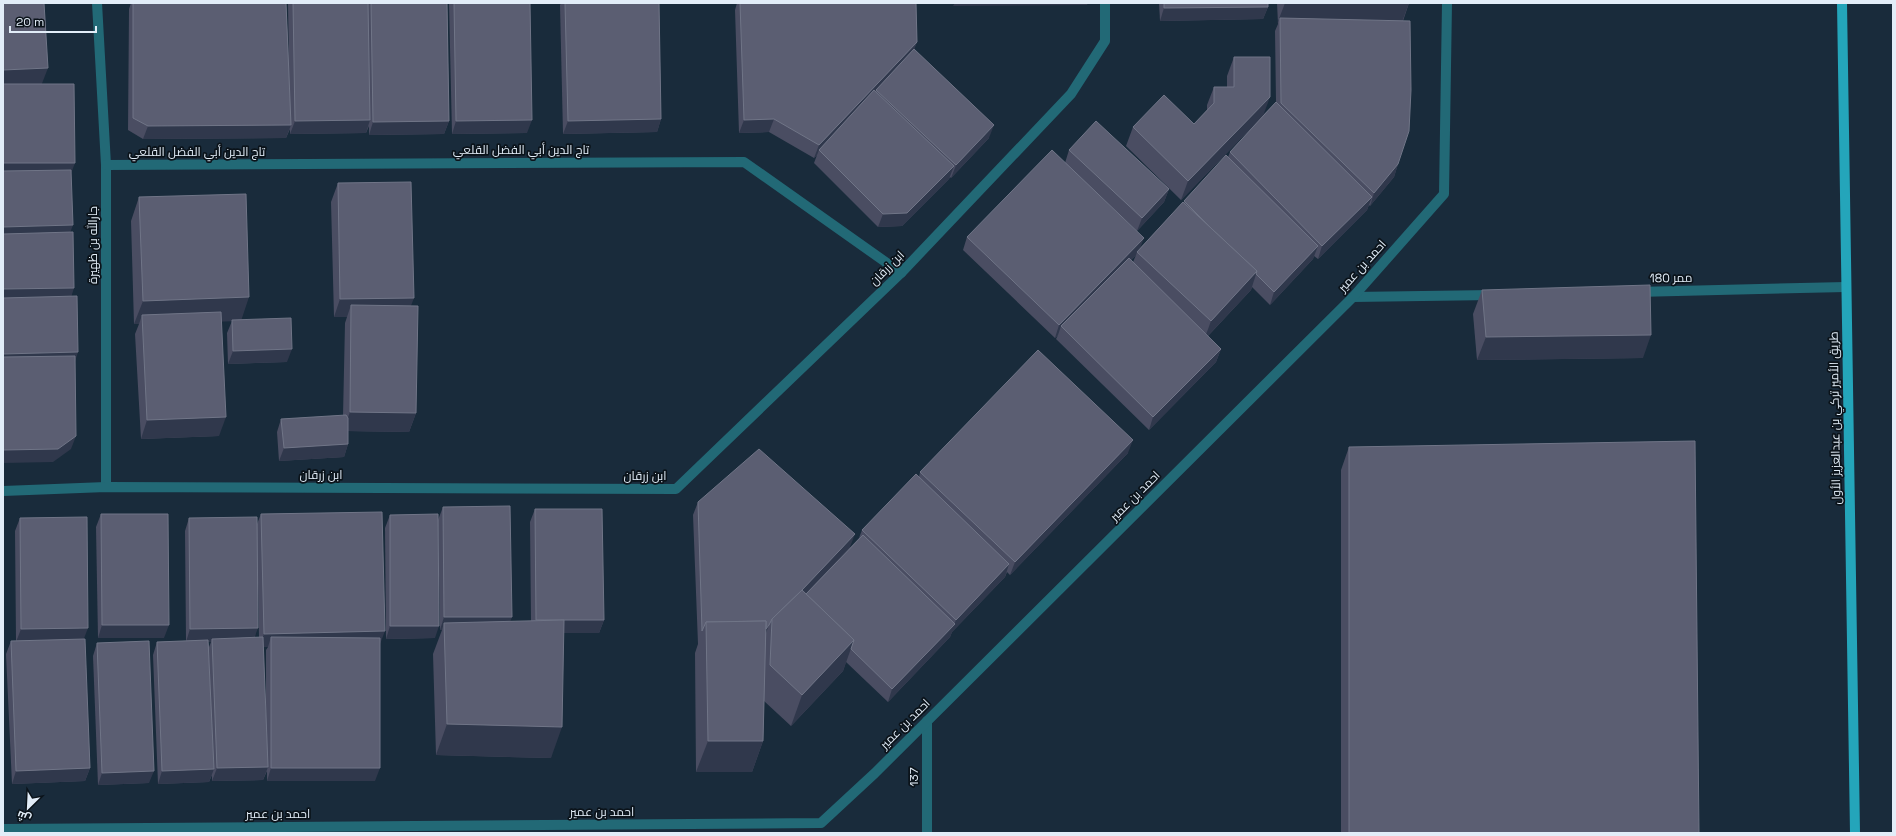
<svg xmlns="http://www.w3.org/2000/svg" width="1896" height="836" font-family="'Space Grotesk',Cairo,sans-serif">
<rect width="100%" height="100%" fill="#192b3b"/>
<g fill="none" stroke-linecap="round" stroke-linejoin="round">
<!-- street -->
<g stroke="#226976" stroke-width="10">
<polyline points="97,3 106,165 106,487"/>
<polyline points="106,165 744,162 901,273"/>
<polyline points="1636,292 1846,287"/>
<polyline points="1353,297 1492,295"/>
<polyline points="3,491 106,487 676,489 901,273 1071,94 1105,41 1105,3"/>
<polyline points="927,721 927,833"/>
<polyline points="3,829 821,823 875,773 1353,297 1444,194 1447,3"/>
</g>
<!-- primary -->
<polyline stroke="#24a5ba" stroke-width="10" points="1842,3 1855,833"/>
</g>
<!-- wall -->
<g fill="#4a4d62" fill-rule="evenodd">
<polygon points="131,3 286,3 289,64 288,5 288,3 447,3 449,121 444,134 369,135 369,126 366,133 290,134 290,129 286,138 143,139 128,130 129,9"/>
<polygon points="449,3 530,3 527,133 452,134"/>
<polygon points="561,3 659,3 661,119 657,132 563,134 560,5"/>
<polygon points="737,3 916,3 917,42 914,49 989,138 951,178 950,177 949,179 902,226 878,227 814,163 817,155 814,158 769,132 739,133 735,10"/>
<polygon points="1159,3 1268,3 1268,7 1263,19 1160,21"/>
<path d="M1277 3H1409L1403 21 1398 164 1394 177 1370 206 1369 205 1367 210 1318 259 1314 256 1313 259 1270 305 1252 287 1251 290 1208 336 1221 349 1216 362 1149 430 1056 339 1058 335 1055 338 963 250 967 237 1065 163 1069 150 1169 189 1164 202 1137 231 1092 189 1140 248 1184 202V201L1228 157 1230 152 1259 120 1181 200 1126 146 1133 127 1194 124 1207 110V105L1214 87H1227V76L1234 57 1263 115 1276 102 1275 31 1278 24ZM1136 255 1133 262 1131 260Z"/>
<polygon points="338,183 411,306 416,413 409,432 348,431 348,444 344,457 279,461 277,432 281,419 343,416 345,323 347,317 334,317 331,202"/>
<polygon points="139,197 241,320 287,362 228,364 227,333 232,321 222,321 219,436 141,439 135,334 139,324 134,324 131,221"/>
<polygon points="1482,290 1643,358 1477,360 1473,314"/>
<polygon points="1349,447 1699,833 1341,833 1341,470"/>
<polygon points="1128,453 1010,575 1007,572 1005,577 952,632 950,637 888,702 846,662 843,671 791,726 764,701 763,741 752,772 696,772 695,653 698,644 693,515 698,502 850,547 829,570 859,538 862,530 919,477 920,472"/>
<polygon points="443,507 510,621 531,621 530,522 535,509 604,620 599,633 563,633 551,758 436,755 433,654 442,630 440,630 438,520"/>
<polygon points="101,514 164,638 98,638 96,527"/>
<path d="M261 514 380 644 375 781H267V771L263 780 212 781V775L209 782 158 784 153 655 157 642 186 641 185 531 189 518 257 524ZM258 583 259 638H255ZM208 642H211L209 647ZM263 647H268L266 650V729Z"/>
<polygon points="390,515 435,638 386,639 385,528"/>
<polygon points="20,518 84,639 90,768 85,781 12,784 6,654 11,641 16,641 15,531"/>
<polygon points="97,643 149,783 98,785 93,656"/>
</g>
<!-- shaded-wall -->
<g fill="#30384c">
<polygon points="955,3 1088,3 1087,5 953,6"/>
<polygon points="1285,3 1409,3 1402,22 1280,18 1277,24"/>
<polygon points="1268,7 1263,19 1160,21 1164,8"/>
<polygon points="917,42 912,55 876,90 874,95 819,150 817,155 814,158 819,145"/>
<polygon points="48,68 41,86 3,88 3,70"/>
<polygon points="1270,97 1263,116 1181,200 1188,181"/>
<polygon points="661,119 657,132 563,134 568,121"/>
<polygon points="774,119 769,132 739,133 744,120"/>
<polygon points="370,120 366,133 290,134 295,121"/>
<polygon points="532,120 527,133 452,134 456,121"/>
<polygon points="449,121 444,134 369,135 373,122"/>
<polygon points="291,125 286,138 143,139 148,126"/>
<polygon points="994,125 989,138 951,178 956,165"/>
<polygon points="3,163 75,163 70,176 3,176"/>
<polygon points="1398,164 1394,177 1370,206 1374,193"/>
<polygon points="954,166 949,179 902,226 878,227 883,214"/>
<polygon points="1169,189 1164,202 1137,231 1142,218"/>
<polygon points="1372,197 1367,210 1318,259 1322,246"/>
<polygon points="73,225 68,238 3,240 3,227"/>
<polygon points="1144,238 1139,251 1137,252 1136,255 1064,329 1061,326 1058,335 1055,338 1059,325"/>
<polygon points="1318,246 1313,259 1270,305 1274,292"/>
<polygon points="1257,271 1251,290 1204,340 1211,321"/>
<polygon points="74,288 70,301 3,302 3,289"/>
<polygon points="249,297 241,321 142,324 142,315 139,324 134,324 143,301"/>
<polygon points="414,298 407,316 351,305 347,317 334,317 340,299"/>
<polygon points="1651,335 1643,358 1477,360 1486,337"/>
<polygon points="292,349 287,362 228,364 233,351"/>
<polygon points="1221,349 1216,362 1149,430 1153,417"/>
<polygon points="78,352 74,365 3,366 3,354"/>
<polygon points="350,412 416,413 409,432 343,431"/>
<polygon points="226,417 219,436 141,439 147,420"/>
<polygon points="76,436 71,449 53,462 3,463 3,450"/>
<polygon points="1133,440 1128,453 1010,575 1015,562"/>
<polygon points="348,444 344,457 279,461 284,448"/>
<polygon points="855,534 850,547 771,631 771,623"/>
<polygon points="1009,564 1005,577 952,632 950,637 888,702 892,689 954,625 956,620"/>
<polygon points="444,617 512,617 507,630 444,623 442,630 440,630"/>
<polygon points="536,620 604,620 599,633 532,633"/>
<polygon points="102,625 169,625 164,638 98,638"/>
<polygon points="769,625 764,638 706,646"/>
<polygon points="390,626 439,626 435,638 386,639"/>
<polygon points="88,628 83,641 16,642 21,629"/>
<polygon points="258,628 253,641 212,639 211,642 186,642 190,629"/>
<polygon points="385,631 380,644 271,637 268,647 259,647 264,634"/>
<polygon points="854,640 843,671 791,726 802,695"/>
<polygon points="447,724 562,727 551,758 436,755"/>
<polygon points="708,741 763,741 752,772 696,772"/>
<polygon points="268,767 263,780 212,781 217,768"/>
<polygon points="90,768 85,781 12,784 16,771"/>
<polygon points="271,768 380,768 375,781 267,781"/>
<polygon points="214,769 209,782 158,784 162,771"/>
<polygon points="154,771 149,783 98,785 102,773"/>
</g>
<!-- building -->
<g fill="#5b5e72" stroke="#707587">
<polygon points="3,3 44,3 48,68 3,70"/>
<polygon points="133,3 286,3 291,125 148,126 133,118"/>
<polygon points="293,3 368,3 370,120 295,121"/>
<polygon points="371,3 447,3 449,121 373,122"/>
<polygon points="454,3 530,3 532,120 456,121"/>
<polygon points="565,3 659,3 661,119 568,121"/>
<polygon points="740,3 916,3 917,42 819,145 774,119 744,120"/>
<polygon points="1164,3 1268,3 1268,7 1164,8"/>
<polygon points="1280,18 1410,21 1411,90 1409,131 1398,164 1374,193 1281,103"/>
<polygon points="914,49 994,125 956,165 876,90"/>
<polygon points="1234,57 1270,57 1270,97 1188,181 1133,127 1164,95 1194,124 1214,103 1214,87 1234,87"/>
<polygon points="3,84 74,84 75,163 3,163"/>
<polygon points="874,90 954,166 907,213 883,214 819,150"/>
<polygon points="1276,102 1372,197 1322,246 1230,152"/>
<polygon points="1096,121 1169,189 1142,218 1069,150"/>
<polygon points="1052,150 1144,238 1059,325 967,237"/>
<polygon points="1226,155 1318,246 1274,292 1256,274 1257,271 1212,229 1184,201"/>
<polygon points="71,170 73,225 3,227 3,171"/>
<polygon points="411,182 414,298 340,299 338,183"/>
<polygon points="246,194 249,297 143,301 139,197"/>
<polygon points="1183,202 1257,271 1211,321 1137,252"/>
<polygon points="73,232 74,288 3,289 3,234"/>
<polygon points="1129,258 1221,349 1153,417 1061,326"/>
<polygon points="1650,285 1651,335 1486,337 1482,290"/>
<polygon points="77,296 78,352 3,354 3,298"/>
<polygon points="351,305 418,306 416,413 350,412"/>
<polygon points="221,312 226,417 147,420 142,315"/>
<polygon points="291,318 292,349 233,351 232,320"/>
<polygon points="1038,350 1133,440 1015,562 920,472"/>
<polygon points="75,356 76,436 58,449 3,450 3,357"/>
<polygon points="346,415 348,418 348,444 284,448 281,419"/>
<polygon points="1695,441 1699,833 1349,833 1349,447"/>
<polygon points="759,449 855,534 802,590 772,619 769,625 766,629 766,621 706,622 702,631 698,502"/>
<polygon points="916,474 1009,564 956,620 862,530"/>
<polygon points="510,506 512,617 444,617 443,507"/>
<polygon points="535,509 602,509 604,620 536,620"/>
<polygon points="382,512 385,631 264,634 261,514"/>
<polygon points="101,514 168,514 169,625 102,625"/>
<polygon points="438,514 439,626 390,626 390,515"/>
<polygon points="87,517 88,628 21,629 20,518"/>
<polygon points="257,517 258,628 190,629 189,518"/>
<polygon points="863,535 955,624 892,689 851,649 854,640 806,594"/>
<polygon points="802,590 854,640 802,695 770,665 772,619"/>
<polygon points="564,620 562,727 447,724 444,623"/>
<polygon points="766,621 763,741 708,741 706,622"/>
<polygon points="263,637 268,767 217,768 212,639"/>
<polygon points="271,637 380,638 380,768 271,768"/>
<polygon points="85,639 90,768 16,771 11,641"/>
<polygon points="208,640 214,769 162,771 157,642"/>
<polygon points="149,641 154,771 102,773 97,643"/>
</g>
<g text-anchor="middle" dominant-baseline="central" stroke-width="3.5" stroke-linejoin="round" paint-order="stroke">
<!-- street labels -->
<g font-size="12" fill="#e2edf8" stroke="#0b131a">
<text x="521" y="150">تاج الدين أبي الفضل القلعي</text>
<text x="197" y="152">تاج الدين أبي الفضل القلعي</text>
<text transform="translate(93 245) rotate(-90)">جارالله بن ظهيرة</text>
<text transform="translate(1362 266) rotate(-48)">احمد بن عمير</text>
<text transform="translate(887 268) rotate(-45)">ابن زرقان</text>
<text transform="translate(1671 278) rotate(-1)">ممر 180</text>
<text transform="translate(1835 418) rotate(-91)">طريق الأمير تركي بن عبدالعزيز الأول</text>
<text x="321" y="475">ابن زرقان</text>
<text x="645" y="476">ابن زرقان</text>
<text transform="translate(1135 496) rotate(-45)">احمد بن عمير</text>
<text transform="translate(905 724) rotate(-45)">احمد بن عمير</text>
<text transform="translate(914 777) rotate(-90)">137</text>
<text x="602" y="812">احمد بن عمير</text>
<text x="278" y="814">احمد بن عمير</text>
</g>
</g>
<!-- border -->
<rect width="1896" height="836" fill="none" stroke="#e2edf8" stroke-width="8"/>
<!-- north arrow -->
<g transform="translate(28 808) rotate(204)" stroke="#0b131a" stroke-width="3" paint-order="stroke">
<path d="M0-3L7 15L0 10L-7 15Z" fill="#e2edf8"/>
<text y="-6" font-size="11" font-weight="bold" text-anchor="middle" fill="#e2edf8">ش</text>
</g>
<!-- scale -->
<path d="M10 26v6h86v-6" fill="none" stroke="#e2edf8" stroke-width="2"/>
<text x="16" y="26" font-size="12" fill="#e2edf8" stroke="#0b131a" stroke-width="3" paint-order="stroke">20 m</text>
</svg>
